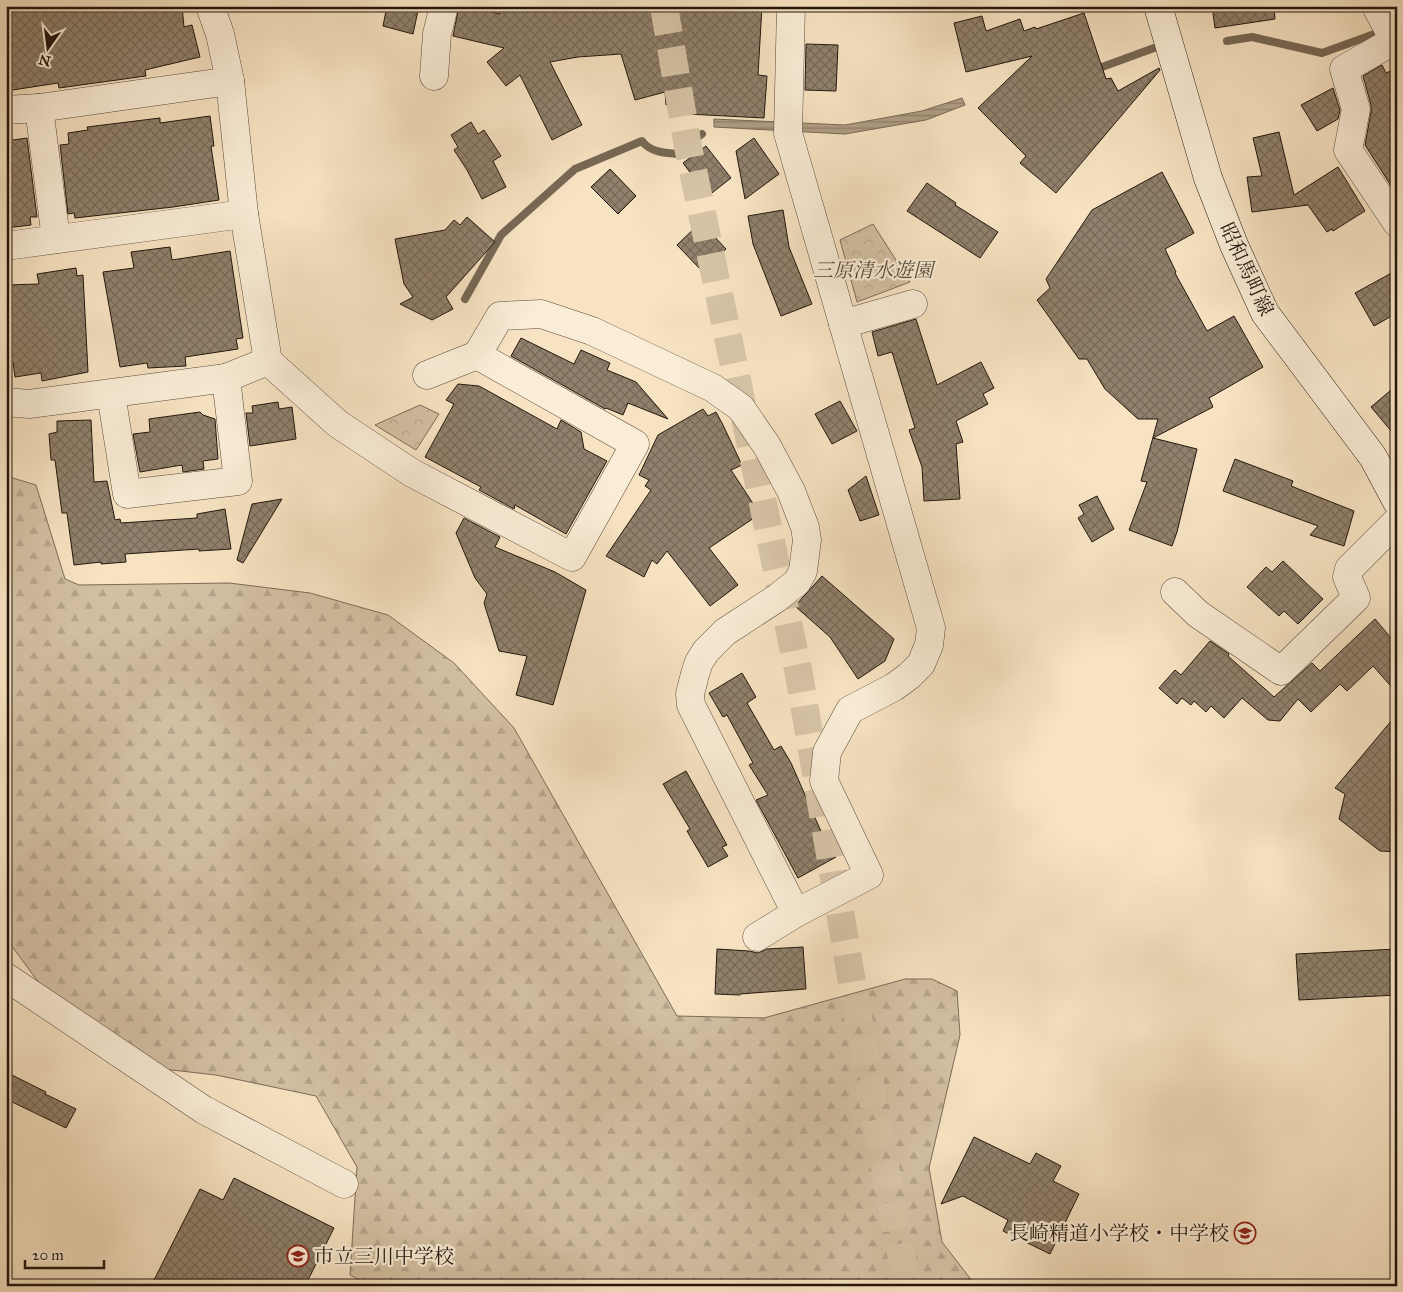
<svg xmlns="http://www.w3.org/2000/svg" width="1403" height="1292" font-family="'IM FELL Great Primer','Noto Serif JP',serif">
<defs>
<pattern id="forest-firs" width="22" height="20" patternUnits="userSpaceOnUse" patternTransform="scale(1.25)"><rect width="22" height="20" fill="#d3c0a3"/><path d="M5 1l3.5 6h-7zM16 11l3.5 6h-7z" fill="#b5a48b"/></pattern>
<pattern id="park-crowns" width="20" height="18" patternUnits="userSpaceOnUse" patternTransform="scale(1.25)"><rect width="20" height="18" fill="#d3c0a3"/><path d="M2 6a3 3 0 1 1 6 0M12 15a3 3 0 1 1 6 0" fill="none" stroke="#b5a48b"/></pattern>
<pattern id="water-rules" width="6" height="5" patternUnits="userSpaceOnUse" patternTransform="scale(1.25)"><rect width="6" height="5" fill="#af9e85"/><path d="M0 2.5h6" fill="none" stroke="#8e806b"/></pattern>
<pattern id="building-cross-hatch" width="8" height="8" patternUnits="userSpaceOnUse" patternTransform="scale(1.25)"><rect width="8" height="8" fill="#91816c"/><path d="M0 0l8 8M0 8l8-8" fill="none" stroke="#766957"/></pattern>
</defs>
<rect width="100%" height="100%" fill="#f7e3c2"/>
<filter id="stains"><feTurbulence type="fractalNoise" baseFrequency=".004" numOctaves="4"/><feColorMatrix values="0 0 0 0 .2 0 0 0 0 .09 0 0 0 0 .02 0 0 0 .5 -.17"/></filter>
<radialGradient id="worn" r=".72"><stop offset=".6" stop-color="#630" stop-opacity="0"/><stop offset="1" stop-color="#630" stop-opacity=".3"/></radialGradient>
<!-- forest -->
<polygon fill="url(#forest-firs)" stroke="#7b6c58" points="6,476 36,485 65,579 79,585 229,583 310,593 388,615 454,663 514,728 677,1016 764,1018 905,979 932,979 957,991 960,1035 929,1168 942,1242 976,1286 371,1286 350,1275 357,1167 316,1096 216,1075 110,1063 36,979 6,938"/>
<!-- park -->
<g fill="url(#park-crowns)" stroke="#7b6c58">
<polygon points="873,224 910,282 857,302 840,240"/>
<polygon points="420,405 439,414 416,450 375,425"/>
</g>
<!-- water -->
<polygon fill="url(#water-rules)" stroke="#776855" points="962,98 965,105 926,120 845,134 714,127 714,119 845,125 922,111"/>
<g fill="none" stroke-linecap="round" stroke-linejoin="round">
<!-- stream -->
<g stroke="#776855" stroke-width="8">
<polyline points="1227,41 1252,37 1322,53 1380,32"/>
<polyline points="1092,68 1102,67 1154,48"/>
<path d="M465 299 501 235 575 169 642 141C650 152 664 153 677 154L702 134"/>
</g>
</g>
<!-- building -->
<g fill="url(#building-cross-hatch)" stroke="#23170e">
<polygon points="6,6 182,6 184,27 192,25 200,57 145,70 146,76 59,88 58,83 6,91"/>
<polygon points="387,6 419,6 413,34 383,26"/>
<polygon points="459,6 467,6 500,14 500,6 762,6 758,75 767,76 764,118 668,113 686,94 666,105 665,92 635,100 621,54 578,57 550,62 582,125 552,140 520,75 506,86 487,62 504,48 453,36"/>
<polygon points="1212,6 1274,6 1275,19 1215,28"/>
<polygon points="1084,13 1106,79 1111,78 1118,91 1159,68 1160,70 1056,193 1020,163 1026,156 978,108 1032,56 966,72 954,23 982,16 986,31 1020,19 1024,31 1035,27 1036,29"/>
<polygon points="806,44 838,45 836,91 805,90"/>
<polygon points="1382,65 1386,73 1397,68 1397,191 1395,192 1365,145 1371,112 1371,105 1363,76"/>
<polygon points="1333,88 1340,110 1338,119 1317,131 1301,105"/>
<polygon points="210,116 214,146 211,146 219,200 173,207 75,218 74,213 68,214 60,145 69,144 68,133 88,130 87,127 160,118 160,123"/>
<polygon points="471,122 478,134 484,130 501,156 493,161 506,187 482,199 467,170 454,150 458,147 451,135"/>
<polygon points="1279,132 1294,195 1338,167 1365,211 1333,231 1332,229 1327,232 1308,205 1252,212 1247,177 1262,176 1253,138"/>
<polygon points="27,138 37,217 30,217 31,225 6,228 6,141"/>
<polygon points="754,138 779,174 745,199 736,151"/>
<polygon points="706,146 731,178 708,196 683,163"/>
<polygon points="610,169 636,196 618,214 591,187"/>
<polygon points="1162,172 1194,233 1165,249 1176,272 1175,273 1207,331 1234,316 1263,367 1209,398 1213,407 1153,438 1197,449 1177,532 1172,546 1129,530 1147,482 1141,481 1158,419 1138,419 1105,389 1087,359 1079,359 1037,300 1050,288 1046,279 1092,210"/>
<polygon points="927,183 956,203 955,205 998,232 980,258 907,211"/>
<polygon points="783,210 789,247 812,304 781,316 753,244 748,216"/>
<polygon points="467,217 495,242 446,297 453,309 432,320 400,304 413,297 404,284 395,239 445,230 454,220 460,225"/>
<polygon points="701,222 726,249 702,271 677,245"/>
<polygon points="170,247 172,260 230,251 243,338 236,339 238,349 185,357 186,366 148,368 147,363 120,367 103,272 134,268 131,252"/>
<polygon points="76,268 77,276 83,275 88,372 42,381 41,373 15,377 13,362 6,363 6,285 39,284 37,274"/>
<polygon points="1397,270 1397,313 1374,326 1355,293"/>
<polygon points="916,319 937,385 981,362 994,388 983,394 988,404 956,421 963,442 956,444 960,499 924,501 922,467 909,430 915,428 892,352 878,356 872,332"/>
<polygon points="521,338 574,364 581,350 610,363 607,370 636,382 668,419 628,403 623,415 606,408 605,409 511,356"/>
<polygon points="458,384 479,386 557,429 561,420 581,432 584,449 607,461 566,534 515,505 514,509 479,490 481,487 425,457 454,404 446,400"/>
<polygon points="1397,385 1397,438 1371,407"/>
<polygon points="840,401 857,431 832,444 815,414"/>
<polygon points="278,402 279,409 292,407 296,439 250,446 246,413 253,413 252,406"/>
<polygon points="703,409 708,416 716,412 722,423 742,465 731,470 760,514 709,548 738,585 710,606 667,551 657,564 652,560 644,577 606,556 651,490 645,486 649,480 639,475 658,435"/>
<polygon points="200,412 203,415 215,419 218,459 203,461 204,469 183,472 182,465 140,472 133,434 150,432 149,419"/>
<polygon points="91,420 94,482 107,481 115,520 120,519 121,523 197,518 197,514 225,509 231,549 199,551 199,549 125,554 126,562 101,564 101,562 74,565 67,513 62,513 55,460 51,460 49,434 57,432 57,421"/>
<polygon points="1235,459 1293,481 1291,486 1354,511 1344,546 1310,535 1318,526 1223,491"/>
<polygon points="866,476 879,515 860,521 848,490"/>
<polygon points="1097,496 1114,529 1092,542 1078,518 1084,514 1079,505"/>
<polygon points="282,499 243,563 237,560 252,504"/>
<polygon points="464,518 500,537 495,547 555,572 586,590 553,705 516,695 527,656 499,651 484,603 487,594 475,578 456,533"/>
<polygon points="1283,561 1323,599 1298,624 1284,611 1279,616 1247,587 1266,567 1272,572"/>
<polygon points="822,576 894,639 885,661 858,679 830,637 795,606"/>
<polygon points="1375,619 1397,645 1397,693 1373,666 1347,691 1340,684 1311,712 1298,699 1280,721 1268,720 1242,698 1224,718 1211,706 1206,712 1194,701 1191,705 1182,698 1177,704 1159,688 1175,670 1181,675 1210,641 1229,654 1228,656 1274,697 1312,663 1320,671"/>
<polygon points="742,673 756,697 747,703 774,750 781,746 791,763 820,829 836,857 798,878 756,800 768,795 749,765 753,763 727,715 723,717 709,693"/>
<polygon points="1397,714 1397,852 1380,851 1339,819 1345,794 1335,788"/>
<polygon points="686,771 727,845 722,847 728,856 708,867 687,831 690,829 663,784"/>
<polygon points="803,947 806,989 740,994 740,995 715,994 717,949 749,951 758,953 767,949"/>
<polygon points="1397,949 1397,995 1299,1000 1296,954"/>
<polygon points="6,1072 46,1092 45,1094 76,1109 66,1128 6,1099"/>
<polygon points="974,1137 1030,1164 1036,1153 1061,1166 1053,1181 1079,1194 1050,1254 1003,1231 1008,1220 963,1196 941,1204"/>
<polygon points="234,1178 334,1228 305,1286 151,1286 200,1189 223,1200"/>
</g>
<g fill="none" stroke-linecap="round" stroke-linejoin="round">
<!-- motorway-tunnel -->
<polyline stroke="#d7c4a7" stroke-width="28" stroke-dasharray="28 14" stroke-linecap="butt" points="664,6 688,147 799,675 867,1069 907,1286"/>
<!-- minor casing -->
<g stroke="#584a3b" stroke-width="29">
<g id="minor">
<polyline points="210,6 220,34 230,81 244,214 268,361 338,424 412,473 572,557 635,444 477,355 500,316 541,314 592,331 713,388 741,408 767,446 791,491 805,527 807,540 803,571 797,582 777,598 725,632 706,651 699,662 695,674 690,694 691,705 796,913 869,875 824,781 827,752 850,710 894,687 909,676 921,664 929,645 931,628 788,133 791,6"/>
<polyline points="1376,6 1397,46"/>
<polyline points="1397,39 1344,69 1356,109 1348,150 1397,223"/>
<polyline points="434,76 437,34 444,6"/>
<polyline points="39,108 56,239"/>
<polyline points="6,110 39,108 230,81"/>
<polyline points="6,246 244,214"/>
<polyline points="843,324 913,304"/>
<polyline points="427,375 477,355"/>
<polyline points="111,394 127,494 238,481 226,378"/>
<polyline points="6,402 29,404 226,378 268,361"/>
<polyline points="1175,592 1198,614 1281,671 1356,598 1347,577 1349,569 1397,521"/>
<polyline points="757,937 796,913"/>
<polyline points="6,977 204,1110 344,1184"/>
</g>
</g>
<!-- secondary casing -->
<g stroke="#23170e" stroke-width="29">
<polyline id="secondary" points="1158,6 1208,178 1234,245 1265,313 1373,457 1397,502"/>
</g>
<!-- minor -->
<use href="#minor" stroke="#faedd7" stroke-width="28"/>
<!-- secondary -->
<use href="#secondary" stroke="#faedd7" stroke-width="28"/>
</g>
<!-- icons -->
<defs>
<g id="school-ring" transform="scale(1.125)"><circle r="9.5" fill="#faedd7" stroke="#8f2418" stroke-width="1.5"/><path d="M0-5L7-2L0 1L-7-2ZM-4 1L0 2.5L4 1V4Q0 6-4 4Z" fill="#8f2418"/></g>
</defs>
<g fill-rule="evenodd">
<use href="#school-ring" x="1245" y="1233"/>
<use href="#school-ring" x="298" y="1256"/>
</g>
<g text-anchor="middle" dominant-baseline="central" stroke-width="4.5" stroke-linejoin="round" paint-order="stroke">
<!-- street labels -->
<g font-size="20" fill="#23170e" stroke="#faedd7">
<text transform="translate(1247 269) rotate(65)">昭和馬町線</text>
</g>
<!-- park labels -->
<g font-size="20" font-style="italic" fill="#584a3b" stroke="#faedd7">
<text x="873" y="270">三原清水遊園</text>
</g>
<!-- poi labels -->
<g font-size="20" fill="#23170e" stroke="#faedd7" text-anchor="end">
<text x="1229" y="1233">長崎精道小学校・中学校</text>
<text x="314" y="1256" text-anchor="start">市立三川中学校</text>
</g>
</g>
<!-- margin -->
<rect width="1403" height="1292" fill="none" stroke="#f7e3c2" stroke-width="25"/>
<rect x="8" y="8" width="1388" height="1277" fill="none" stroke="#23170e" stroke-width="2.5"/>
<rect x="12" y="12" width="1378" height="1267" fill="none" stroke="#23170e"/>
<!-- north arrow -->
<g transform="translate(48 48) rotate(194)" stroke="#faedd7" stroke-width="4" paint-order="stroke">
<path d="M0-4L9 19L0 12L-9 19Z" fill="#23170e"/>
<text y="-8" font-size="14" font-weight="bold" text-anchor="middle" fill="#23170e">N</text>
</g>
<!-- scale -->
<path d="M25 1260v8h79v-8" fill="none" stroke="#23170e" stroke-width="2.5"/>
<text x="32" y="1260" font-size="15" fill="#23170e" stroke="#faedd7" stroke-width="4" paint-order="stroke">20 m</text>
<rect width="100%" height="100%" filter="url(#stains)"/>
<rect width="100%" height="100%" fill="url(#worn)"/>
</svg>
